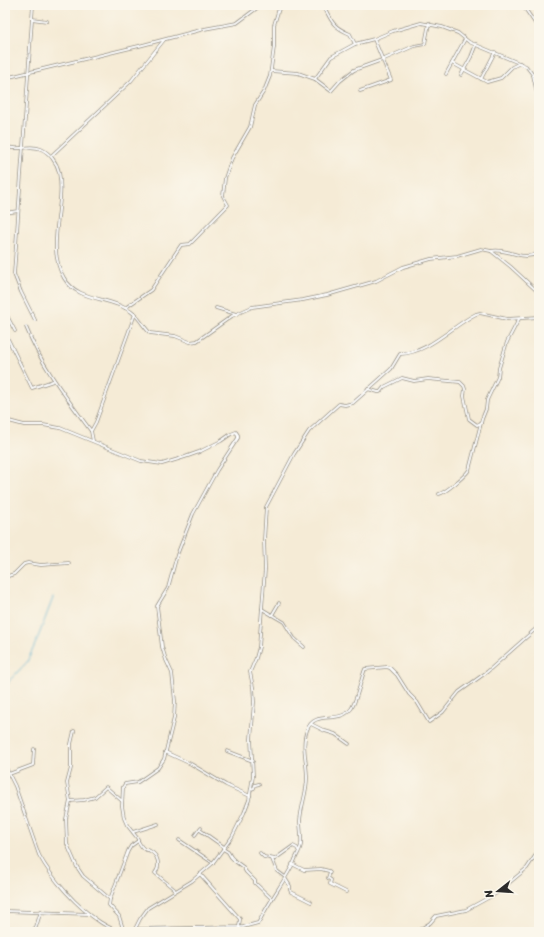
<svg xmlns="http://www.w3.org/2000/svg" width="544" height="937" font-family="Sriracha,sans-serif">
<rect width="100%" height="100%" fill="#fbf7ec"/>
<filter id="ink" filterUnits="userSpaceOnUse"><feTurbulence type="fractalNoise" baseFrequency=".025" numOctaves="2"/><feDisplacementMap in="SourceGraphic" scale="8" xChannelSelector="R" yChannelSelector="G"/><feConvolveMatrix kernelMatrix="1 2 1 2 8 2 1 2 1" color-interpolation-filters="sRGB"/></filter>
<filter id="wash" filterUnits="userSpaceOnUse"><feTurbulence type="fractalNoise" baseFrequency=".012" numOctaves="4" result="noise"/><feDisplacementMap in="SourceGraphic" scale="16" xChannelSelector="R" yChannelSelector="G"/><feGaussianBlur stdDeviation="0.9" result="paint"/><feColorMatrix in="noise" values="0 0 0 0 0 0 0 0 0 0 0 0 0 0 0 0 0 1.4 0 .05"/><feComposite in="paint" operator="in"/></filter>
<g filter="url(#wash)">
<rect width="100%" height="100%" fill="#f5ebd6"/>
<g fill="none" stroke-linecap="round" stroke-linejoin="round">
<!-- stream -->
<g stroke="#51adcf" stroke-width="1">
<polyline points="5,689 9,681 27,662 37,640 53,598"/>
<polyline points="538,839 539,840"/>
</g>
</g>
</g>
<g filter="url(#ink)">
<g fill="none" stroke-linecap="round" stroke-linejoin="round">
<!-- street casing -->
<g stroke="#908b80" stroke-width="3.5">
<g id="street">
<polyline points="33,5 14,274 21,292 35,320"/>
<path d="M323 5C332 21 331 26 350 34L355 44 374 39 393 31 421 23 442 27 458 33 469 42 526 66 533 75 539 103"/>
<polyline points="520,5 526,10 539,29"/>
<polyline points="32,19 47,21"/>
<polyline points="452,63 487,82 501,78 512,67 520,63"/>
<polyline points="271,71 298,73 315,79 331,57 355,44"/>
<polyline points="446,74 465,39"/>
<polyline points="461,75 471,57 476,44"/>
<polyline points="5,78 139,46 204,29 237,23 261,5"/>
<polyline points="315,79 331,91 340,81 354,70 382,60 414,46 425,44 429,23"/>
<polyline points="481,79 495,52"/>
<polyline points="360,91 391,80 374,39"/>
<path d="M5 147C8 147 11 148 14 148 23 149 32 145 41 149 50 153 57 163 59 172 66 206 45 246 64 278 77 300 105 297 125 308 138 314 141 324 150 333L175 336 190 342 197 341 232 316 252 307 303 300 327 295 376 281 403 267 431 259 457 256 481 249 491 251 511 267 539 293"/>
<polyline points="51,156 131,81 164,40"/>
<polyline points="5,213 18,211"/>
<path d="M491 251C508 247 520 262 539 253"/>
<polyline points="125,308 151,290 181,245 190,244 228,205 223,196 225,178 232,158 250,127 255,105 264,91 270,76 274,47 274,25 280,5"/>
<polyline points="216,308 236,314"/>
<polyline points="5,312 15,331"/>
<path d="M26 327C42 367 66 397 91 431L93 441"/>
<polyline points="6,335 32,388 53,381"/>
<polyline points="368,389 378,392 380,392 384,387 402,378 414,381 428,379 460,382 464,386 465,389 464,396 469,419 477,425 481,423"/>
<polyline points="5,420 24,425 43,425 60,428 141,461 162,464 185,457 199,452 221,441 231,434 236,432 238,435 238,438 217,470 193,514 177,555 168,588 157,606 162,647 166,660 172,673 175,701 174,718 164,759 158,768 138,782 125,784 123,787 122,806 124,818 127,825 138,839 138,841 131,846 128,851 110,899"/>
<polyline points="91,431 96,422 135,314"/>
<path d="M439 494C445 493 465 476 469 470L482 419 486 409 487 400 498 377 499 368 507 342 519 319"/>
<polyline points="5,577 14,574 24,564 28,563 41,565 69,563"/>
<polyline points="262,609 272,615 279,603"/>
<polyline points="272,615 284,622 294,638 304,647"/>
<polyline points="311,724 325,731 335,734 349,744"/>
<polyline points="74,731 71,744 71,768 67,783 70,801 66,819 67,844 77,867 83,876 110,899 109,905 119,916 124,932"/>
<polyline points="227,751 253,761"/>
<polyline points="165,752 191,764 226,785 250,796"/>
<path d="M5 762 6 768 15 786 39 855C52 879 77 907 100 922 106 926 113 929 119 932"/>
<polyline points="9,774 33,765 34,749"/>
<polyline points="5,778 6,769"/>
<polyline points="251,789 254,788 255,785 259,784"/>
<polyline points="70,801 84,800 95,797 106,787 122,801"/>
<polyline points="200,830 224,847"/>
<polyline points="133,832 158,824"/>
<polyline points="195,835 201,827"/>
<polyline points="179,840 213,863"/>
<path d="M138 841C140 844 141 847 144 849 149 852 145 848 150 851 158 855 161 866 155 873L174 889 175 891"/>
<polyline points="223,849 228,852 231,857 236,862 243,867 246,872 255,881 255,883 272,899"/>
<polyline points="260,853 264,857 275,859 293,846 297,848 298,850"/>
<polyline points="272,859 277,871 285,877"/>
<polyline points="292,864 304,870 321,869 329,871 330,872 328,878 331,880 330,884 346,892"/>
<polyline points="200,874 240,919 239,927"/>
<polyline points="285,878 290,886 290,890 291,892 311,902"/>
<polyline points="5,911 89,914"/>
<path d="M135 929 140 919 148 908 192 881 212 864 232 837 244 813 249 800 253 776 251 739 254 702 253 687 250 672 256 658 259 647 265 569 264 540 266 507 294 454 309 431 339 404 345 405 353 403 391 369 400 354C429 353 452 326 476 314L480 313 507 319 539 317"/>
<polyline points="31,932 36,927 41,911"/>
<path d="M132 932 135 929 243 927 258 923 260 920C270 900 284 882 294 862 296 856 300 851 301 845 302 837 300 829 300 821 301 806 307 792 307 778 307 762 301 745 307 730 315 709 338 725 351 709 356 703 361 679 365 669L387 667 390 668 397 675 409 694 417 702 429 722 443 712 459 692 487 672 539 626"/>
<polyline points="235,932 240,928"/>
<polyline points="366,932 367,932"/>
<polyline points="416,932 430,923 436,916 466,910 497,893 527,868 539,850"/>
</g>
</g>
<!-- street -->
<use href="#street" stroke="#fff" stroke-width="2"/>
</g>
</g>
<!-- margin -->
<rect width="544" height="937" fill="none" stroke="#fbf7ec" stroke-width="20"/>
<!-- north arrow -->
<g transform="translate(498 891) rotate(253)" stroke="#fbf7ec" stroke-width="3" paint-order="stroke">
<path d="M0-3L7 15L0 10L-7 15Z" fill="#2b2b2b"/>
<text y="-6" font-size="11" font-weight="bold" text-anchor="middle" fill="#2b2b2b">N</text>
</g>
</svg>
